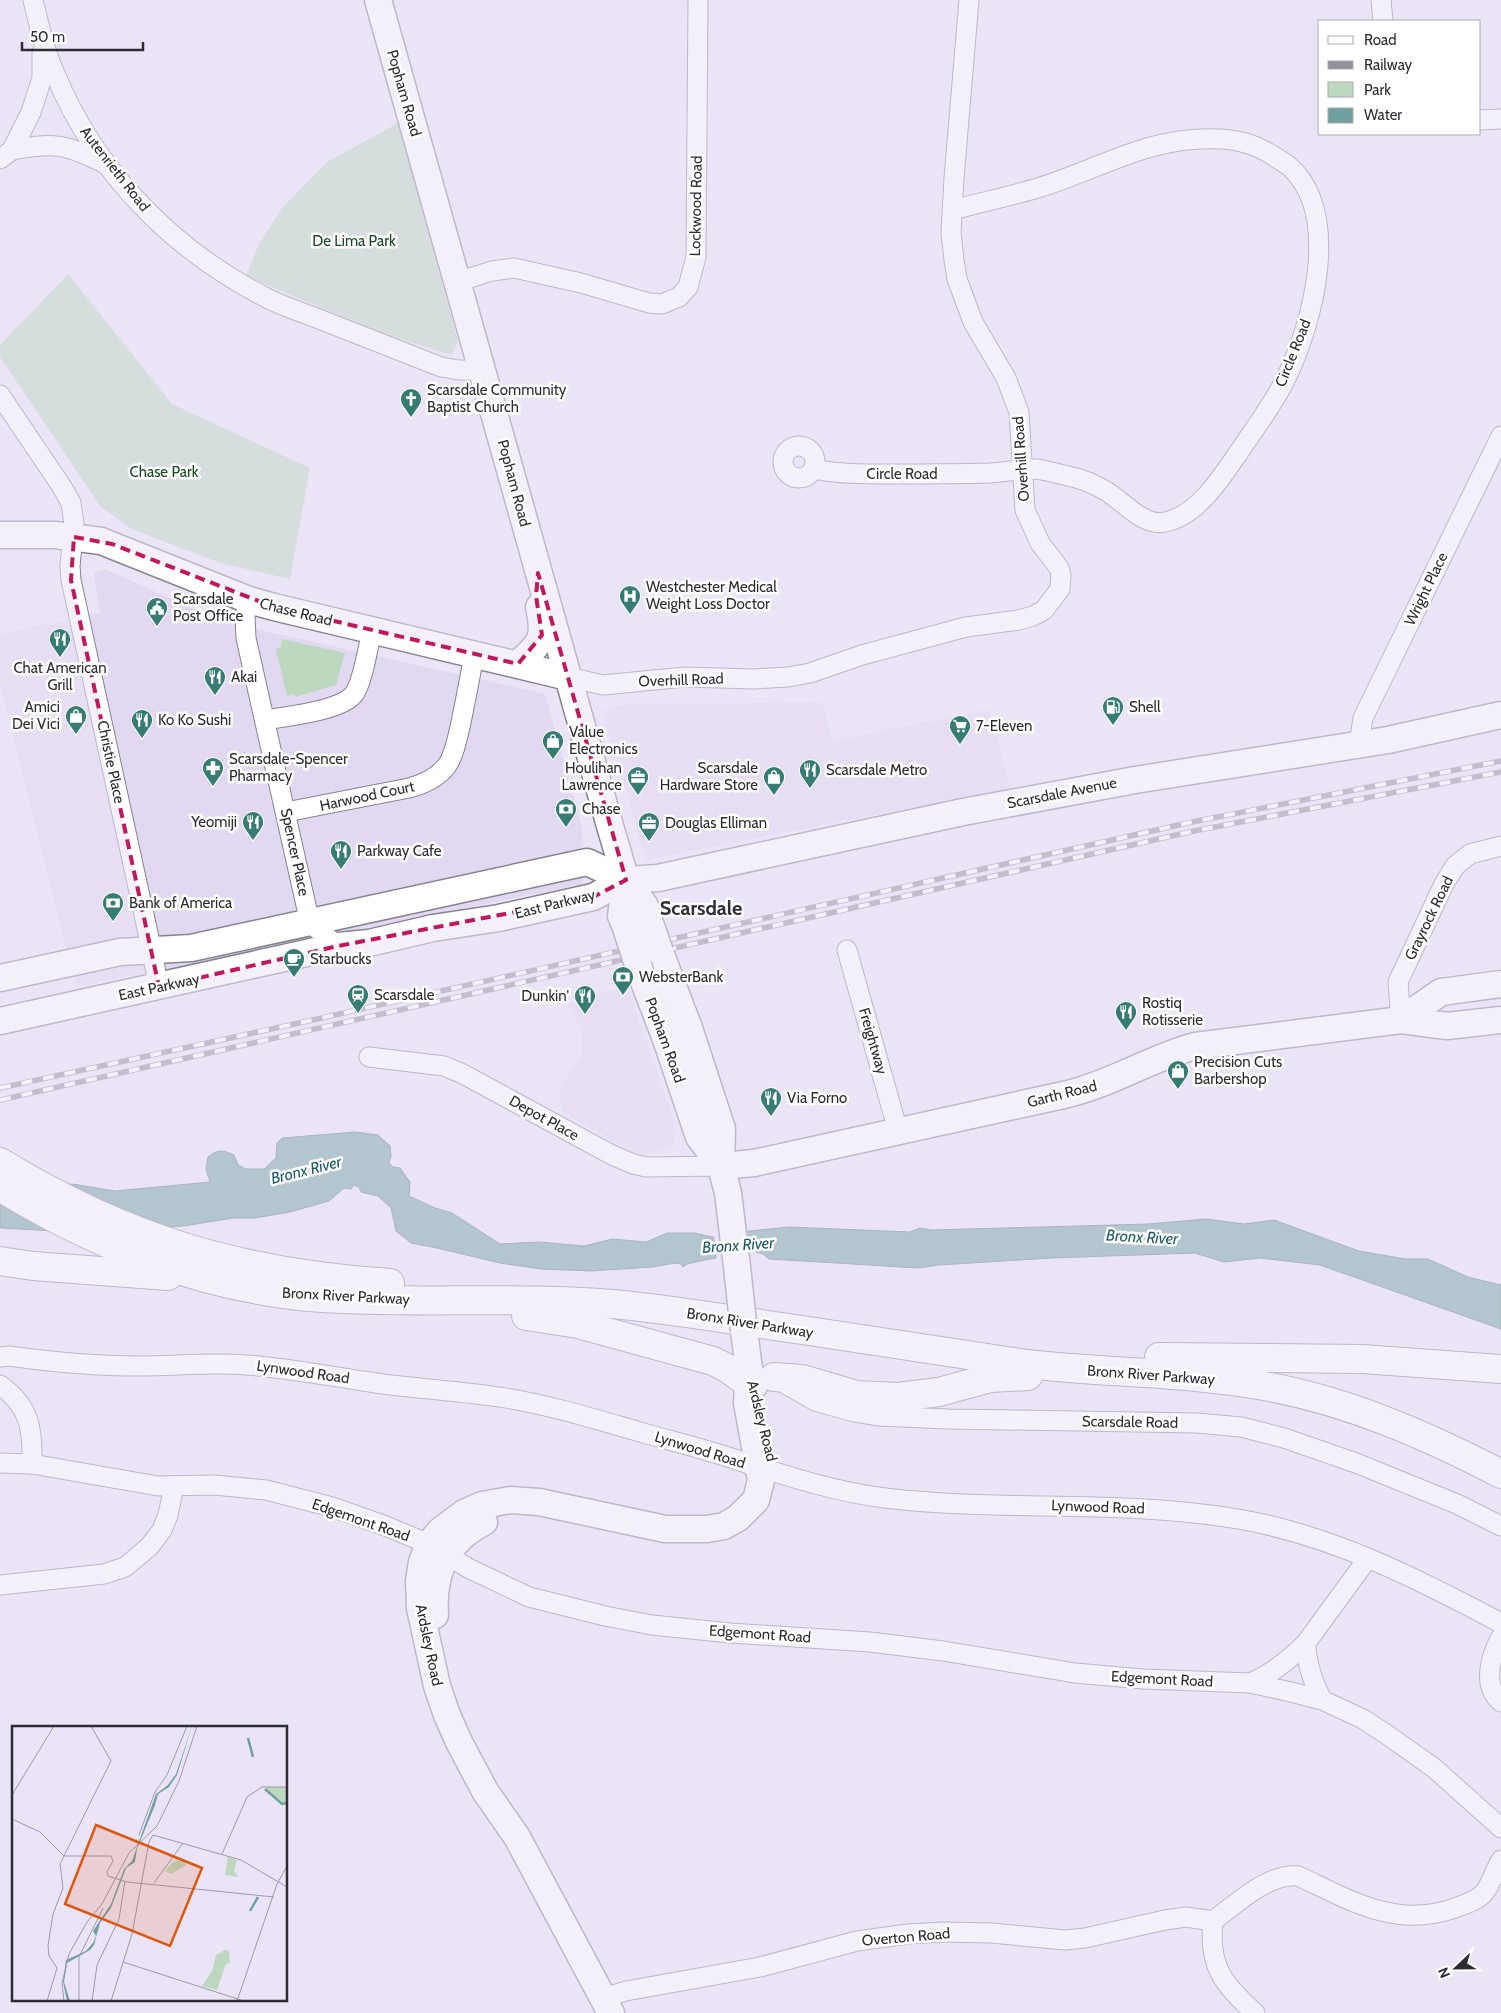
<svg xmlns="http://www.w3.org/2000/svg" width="1501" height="2013" font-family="Cabin,sans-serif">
<rect width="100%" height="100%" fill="#ebe4f6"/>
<!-- built -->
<g fill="#e2d8f1">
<polygon points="105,569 221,621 545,694 582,827 583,884 76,987 0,684 0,634 100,613 94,573"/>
<polygon points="822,702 833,741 989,709 1010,788 646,860 602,711 623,705"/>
<polygon points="627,985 677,1131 673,1146 641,1156 563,1113 558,1094 570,1070 580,1059 583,1045 581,1029 567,1005"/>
</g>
<!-- green -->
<g fill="#bcd8be">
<polygon points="398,123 458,341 452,355 383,334 246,276 259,244 282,208 327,162"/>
<polygon points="68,274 172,404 310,468 290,579 220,563 132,529 100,506 0,357 0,345"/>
<polygon points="282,639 345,653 336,685 295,697 295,694 287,696 276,649 281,647"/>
</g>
<!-- water -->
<path fill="#709fa0" stroke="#5c7c7f" d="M355 1132 378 1135 390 1146 391 1156 389 1163 393 1167 400 1168 410 1182 409 1196 435 1208 452 1213 500 1244 539 1242 584 1246 612 1239 646 1242 667 1233H694L717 1238 750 1231 789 1227 910 1232 920 1228 932 1230 1148 1224 1206 1219 1244 1224 1274 1220 1359 1251 1405 1259H1428L1468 1277 1501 1285V1329L1320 1265 1260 1258 1224 1262 1195 1253 1051 1258 939 1265 918 1268 769 1259 763 1254 753 1251 700 1261 687 1264 683 1267 681 1264 675 1263 653 1267 591 1271 541 1269 500 1263 437 1248 411 1243 396 1231 391 1208 378 1196 361 1192 359 1187 354 1185 351 1189 344 1188 329 1201 290 1212 255 1218H233L184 1226 74 1232 0 1228V1196L72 1184 115 1191 210 1182 206 1169 208 1157C218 1149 223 1150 234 1155L238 1165 246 1169H264L276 1158 277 1143 282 1138Z"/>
<!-- pier -->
<polygon fill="#ebe4f6" points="747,1230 750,1255 717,1260 714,1235"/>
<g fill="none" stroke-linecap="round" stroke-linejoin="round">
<!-- street casing -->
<g stroke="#888292" stroke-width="21">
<g id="street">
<path d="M33 0C39 25 45 52 56 76 96 172 173 250 265 297 283 307 305 313 324 321 363 336 402 352 441 367L459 370H483"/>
<polyline points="1381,0 1383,21"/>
<polyline points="1480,120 1501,119"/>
<path d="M12 150C56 142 64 144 104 163"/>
<polyline points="0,159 12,150 31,112 42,78 42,52"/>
<polyline points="457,282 492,271 514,268 581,283 649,303 662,304 679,297 688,287 696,257 698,0"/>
<polyline points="0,395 62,487 71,503 74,524 70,566 71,580 148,933 159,987"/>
<circle cx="799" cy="462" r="16"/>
<path d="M814 469C838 474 863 474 888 474 922 474 956 474 990 473 1005 472 1021 469 1036 469 1045 470 1055 473 1064 475 1079 478 1093 483 1106 491 1123 501 1143 527 1165 522 1198 516 1223 475 1241 449 1257 425 1275 402 1287 376 1313 322 1342 213 1289 166 1285 163 1280 160 1275 157 1259 146 1241 140 1221 139 1152 135 1104 167 1041 187 1012 196 982 202 953 210"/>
<polyline points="249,600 245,616 246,638 310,923 338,946"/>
<polyline points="568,677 603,685 685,677 753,679 788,677 810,673 862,655 966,627 1019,620 1033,616 1044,610 1060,589 1061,575 1059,568 1040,543 1025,510 1019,412 1006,378 973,322 957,279 954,260 951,233 954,178 969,0"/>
<path d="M266 720C287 716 341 711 354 694 363 682 368 646 372 631"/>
<polyline points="1359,744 1363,718 1501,436"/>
<path d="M286 812 409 788C424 784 439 777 448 764 455 753 457 739 460 727 465 703 470 679 474 654"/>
<polyline points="847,950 898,1131"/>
<polyline points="1401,1020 1398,982 1444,884 1455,866 1470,854 1501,846"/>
<polyline points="369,1057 444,1066 463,1074 612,1155 633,1164 646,1167 721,1166"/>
<path d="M0 1357 9 1356C52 1362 95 1366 139 1366 175 1366 211 1362 246 1365 290 1368 333 1377 376 1383 419 1389 463 1391 506 1398 554 1406 601 1421 647 1434 679 1443 712 1451 743 1462 790 1477 836 1492 885 1498 1002 1512 1121 1499 1238 1519 1332 1535 1418 1579 1501 1623"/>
<polyline points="777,1379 815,1401 854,1412 878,1416 948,1419 1197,1423 1241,1427 1284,1438 1356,1463 1457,1504 1501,1526"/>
<path d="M0 1385C30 1406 33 1430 32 1464"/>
<polyline points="0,1463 32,1464 158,1486 214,1485 266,1490 332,1507 383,1525 429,1544 468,1568 529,1597 605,1616 652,1625 730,1633 870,1642 943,1651 1075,1673 1143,1679 1250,1683 1291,1692 1322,1700 1363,1719 1386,1734 1434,1768 1501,1828"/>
<polyline points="0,1585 104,1574 125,1567 149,1547 162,1530 168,1515 174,1486"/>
<path d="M1501 1637C1490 1657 1482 1686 1501 1702"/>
<path d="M1250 1683C1272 1674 1289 1660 1306 1643"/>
<path d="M1322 1700C1313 1682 1306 1664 1306 1643L1368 1558"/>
<polyline points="603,1998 626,1991 760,1967 857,1941 908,1934 944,1932 991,1933 1065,1940 1085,1938 1165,1920 1186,1917 1213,1921"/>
<path d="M1255 2013C1223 1984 1208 1966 1213 1921 1236 1904 1268 1873 1298 1876 1350 1900 1394 1928 1452 1909 1462 1905 1475 1902 1483 1894 1492 1884 1494 1871 1501 1860"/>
</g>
</g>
<!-- secondary casing -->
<g stroke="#888292" stroke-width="29">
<g id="secondary">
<polyline points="378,0 610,826 626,880 645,906 648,917"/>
<polyline points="0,535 55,535 101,541 249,600 274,607 568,677"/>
<path d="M518 664C541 643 546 639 539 607"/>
<polyline points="625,925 621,916 626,880"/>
<polyline points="660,952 689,1028 722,1129 721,1166"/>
<polyline points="641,974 667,1042 699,1137 721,1166 728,1193 737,1267"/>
<polyline points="0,978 120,952 191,948 587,862 626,880 658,878 963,812 1135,780 1388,740 1501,715"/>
<polyline points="1401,1020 1441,992 1501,984"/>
<polyline points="0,1021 338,946 369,943 433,928 499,918 593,897 626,880"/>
<path d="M721 1166 754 1163 1068 1094C1113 1083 1151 1058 1195 1046L1401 1020 1447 1026 1501 1020"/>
<polyline points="744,1331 749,1369 754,1386"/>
<path d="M435 1615C432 1574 447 1540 484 1522"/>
<polyline points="611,2013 517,1837 485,1791 459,1742 447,1715 437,1686 420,1608 419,1581 422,1562 429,1544 440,1531 464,1513 482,1505 510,1500 539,1502 665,1529 707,1529 724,1526 738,1518 756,1500 761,1480 747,1403 749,1369"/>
</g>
</g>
<!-- highway casing -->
<g stroke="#888292" stroke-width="30">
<g id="highway">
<path d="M0 1162C128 1240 241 1273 390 1283"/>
<path d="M0 1187C97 1247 208 1290 322 1298 419 1304 517 1296 613 1304 676 1310 739 1321 802 1330 877 1342 952 1353 1027 1364 1106 1373 1186 1372 1264 1386 1348 1401 1426 1435 1501 1474"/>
<polyline points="0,1261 33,1266 168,1276"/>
<polyline points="526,1316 578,1324 713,1361 727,1368 748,1383"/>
<polyline points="1159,1357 1362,1359 1501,1369"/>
<polyline points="774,1377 802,1379 856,1395 898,1397 939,1392 990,1378 1028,1376"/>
</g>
</g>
<!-- street -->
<use href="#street" stroke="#fff" stroke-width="19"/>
<!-- secondary -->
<use href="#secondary" stroke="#fff" stroke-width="26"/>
<!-- highway -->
<use href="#highway" stroke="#fff" stroke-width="28"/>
<!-- rail casing -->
<g stroke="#938e9b" stroke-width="5.5">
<g id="rail">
<polyline points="0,1088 308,1021 1192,822 1501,761"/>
<polyline points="0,1100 1194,831 1501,772"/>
</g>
</g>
<!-- rail -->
<use href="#rail" stroke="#fff" stroke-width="4" stroke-dasharray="11" stroke-linecap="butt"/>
<!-- secondary-bridge casing -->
<g stroke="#888292" stroke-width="29" stroke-linecap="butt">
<g id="secondary-bridge">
<polyline points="648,917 660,952"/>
<polyline points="625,925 641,974"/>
<polyline points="737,1267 744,1331"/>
</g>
</g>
<!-- secondary-bridge -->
<use href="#secondary-bridge" stroke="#fff" stroke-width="26"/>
</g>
<!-- marked area -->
<path d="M0 0H1501V2013H0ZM74 537 112 544 274 607 518 664 542 635 536 596 538 573 626 880 593 897 338 946 159 987 71 580Z" fill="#ebe4f6" fill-opacity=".55" fill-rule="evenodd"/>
<path fill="none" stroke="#c2185b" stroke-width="4" stroke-dasharray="10 6" stroke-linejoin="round" d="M74 537 112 544 274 607 518 664 542 635 536 596 538 573 626 880 593 897 338 946 159 987 71 580Z"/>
<!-- icons -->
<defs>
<g id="church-pin" transform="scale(1.125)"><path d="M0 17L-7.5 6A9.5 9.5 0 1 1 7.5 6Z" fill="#367c72" stroke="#fff"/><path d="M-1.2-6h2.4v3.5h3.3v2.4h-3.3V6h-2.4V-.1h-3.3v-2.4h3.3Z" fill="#fff"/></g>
<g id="hospital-pin" transform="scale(1.125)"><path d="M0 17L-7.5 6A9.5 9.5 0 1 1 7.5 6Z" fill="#367c72" stroke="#fff"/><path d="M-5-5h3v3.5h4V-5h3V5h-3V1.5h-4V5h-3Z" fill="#fff"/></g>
<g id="civic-pin" transform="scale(1.125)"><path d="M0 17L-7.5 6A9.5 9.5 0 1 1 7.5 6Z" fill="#367c72" stroke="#fff"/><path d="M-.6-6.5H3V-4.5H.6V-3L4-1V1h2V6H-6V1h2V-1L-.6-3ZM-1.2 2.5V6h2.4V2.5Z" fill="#fff"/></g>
<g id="restaurant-pin" transform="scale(1.125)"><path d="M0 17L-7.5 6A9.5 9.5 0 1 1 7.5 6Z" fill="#367c72" stroke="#fff"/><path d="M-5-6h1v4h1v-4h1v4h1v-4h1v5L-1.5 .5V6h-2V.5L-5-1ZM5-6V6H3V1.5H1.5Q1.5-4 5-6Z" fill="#fff"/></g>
<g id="fuel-pin" transform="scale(1.125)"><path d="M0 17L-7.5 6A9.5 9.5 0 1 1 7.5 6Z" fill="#367c72" stroke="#fff"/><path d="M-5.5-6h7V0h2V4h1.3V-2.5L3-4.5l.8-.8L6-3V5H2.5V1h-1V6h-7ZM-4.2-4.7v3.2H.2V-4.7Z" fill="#fff"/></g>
<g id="shop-pin" transform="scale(1.125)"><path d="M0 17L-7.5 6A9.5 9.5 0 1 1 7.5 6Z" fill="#367c72" stroke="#fff"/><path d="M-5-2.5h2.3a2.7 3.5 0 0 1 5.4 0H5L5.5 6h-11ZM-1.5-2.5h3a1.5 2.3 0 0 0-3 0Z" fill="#fff"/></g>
<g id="supermarket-pin" transform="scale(1.125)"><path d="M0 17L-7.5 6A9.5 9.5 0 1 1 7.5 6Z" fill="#367c72" stroke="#fff"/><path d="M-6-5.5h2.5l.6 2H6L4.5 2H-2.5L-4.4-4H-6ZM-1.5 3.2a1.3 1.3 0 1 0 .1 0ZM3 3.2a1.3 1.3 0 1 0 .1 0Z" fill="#fff"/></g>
<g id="pharmacy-pin" transform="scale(1.125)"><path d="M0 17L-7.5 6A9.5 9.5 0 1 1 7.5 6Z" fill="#367c72" stroke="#fff"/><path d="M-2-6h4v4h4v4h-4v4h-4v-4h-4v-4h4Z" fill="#fff"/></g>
<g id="office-pin" transform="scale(1.125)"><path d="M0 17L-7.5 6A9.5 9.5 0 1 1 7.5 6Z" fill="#367c72" stroke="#fff"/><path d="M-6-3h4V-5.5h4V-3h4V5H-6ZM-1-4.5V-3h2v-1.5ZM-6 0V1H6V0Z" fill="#fff"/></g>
<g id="bank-pin" transform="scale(1.125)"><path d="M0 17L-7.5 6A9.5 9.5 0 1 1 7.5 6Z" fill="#367c72" stroke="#fff"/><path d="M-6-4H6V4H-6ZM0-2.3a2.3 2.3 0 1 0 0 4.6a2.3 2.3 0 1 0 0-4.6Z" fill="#fff"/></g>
<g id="cafe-pin" transform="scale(1.125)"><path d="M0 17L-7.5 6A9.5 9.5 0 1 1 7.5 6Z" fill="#367c72" stroke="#fff"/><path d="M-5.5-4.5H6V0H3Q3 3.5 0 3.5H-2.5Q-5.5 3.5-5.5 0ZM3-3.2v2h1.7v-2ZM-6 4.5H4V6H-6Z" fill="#fff"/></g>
<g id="station-pin" transform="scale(1.125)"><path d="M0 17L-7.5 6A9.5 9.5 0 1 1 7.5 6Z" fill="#367c72" stroke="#fff"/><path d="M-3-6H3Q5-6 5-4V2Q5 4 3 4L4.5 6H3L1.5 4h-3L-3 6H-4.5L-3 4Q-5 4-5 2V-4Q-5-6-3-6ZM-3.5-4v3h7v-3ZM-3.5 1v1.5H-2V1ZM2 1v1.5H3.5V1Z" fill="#fff"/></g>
</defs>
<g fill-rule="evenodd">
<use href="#church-pin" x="411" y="399"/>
<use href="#hospital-pin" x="630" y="596"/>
<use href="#civic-pin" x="157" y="608"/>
<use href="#restaurant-pin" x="60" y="639"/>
<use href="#restaurant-pin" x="215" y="677"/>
<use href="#fuel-pin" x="1113" y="707"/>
<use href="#shop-pin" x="76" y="716"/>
<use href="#restaurant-pin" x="142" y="720"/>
<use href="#supermarket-pin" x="960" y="726"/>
<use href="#shop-pin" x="553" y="741"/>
<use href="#pharmacy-pin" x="213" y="768"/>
<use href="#restaurant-pin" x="810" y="770"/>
<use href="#office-pin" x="638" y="777"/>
<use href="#shop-pin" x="774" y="777"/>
<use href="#bank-pin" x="566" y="809"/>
<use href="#restaurant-pin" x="253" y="822"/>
<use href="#office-pin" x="649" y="823"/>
<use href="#restaurant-pin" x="341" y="851"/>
<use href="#bank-pin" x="113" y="903"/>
<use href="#cafe-pin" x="294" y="959"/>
<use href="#bank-pin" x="623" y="977"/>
<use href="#station-pin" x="358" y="995"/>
<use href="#restaurant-pin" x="585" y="996"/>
<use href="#restaurant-pin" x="1126" y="1012"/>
<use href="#shop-pin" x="1178" y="1071"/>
<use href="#restaurant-pin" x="771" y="1098"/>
</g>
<g text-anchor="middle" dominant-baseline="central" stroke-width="5" stroke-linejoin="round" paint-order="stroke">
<!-- street labels -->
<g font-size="15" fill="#2e2c33" stroke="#fff">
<text transform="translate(404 93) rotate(74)">Popham Road</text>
<text transform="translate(115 169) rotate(52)">Autenrieth Road</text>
<text transform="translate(696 206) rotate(-89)">Lockwood Road</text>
<text transform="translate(1293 353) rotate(-68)">Circle Road</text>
<text transform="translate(1021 459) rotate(-94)">Overhill Road</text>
<text x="902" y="474">Circle Road</text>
<text transform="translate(514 483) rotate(75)">Popham Road</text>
<text transform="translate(1426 589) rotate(-64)">Wright Place</text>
<text transform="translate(296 612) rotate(14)">Chase Road</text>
<text transform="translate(681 680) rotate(-2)">Overhill Road</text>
<text transform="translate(111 762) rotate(78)">Christie Place</text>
<text transform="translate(1062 793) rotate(-11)">Scarsdale Avenue</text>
<text transform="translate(367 796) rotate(-12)">Harwood Court</text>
<text transform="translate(295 852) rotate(78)">Spencer Place</text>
<text transform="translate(555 904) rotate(-14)">East Parkway</text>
<text transform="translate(1429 918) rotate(-64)">Grayrock Road</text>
<text transform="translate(159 987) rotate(-12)">East Parkway</text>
<text transform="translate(665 1040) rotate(70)">Popham Road</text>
<text transform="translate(873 1041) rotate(74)">Freightway</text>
<text transform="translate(1062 1094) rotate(-14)">Garth Road</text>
<text transform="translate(544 1118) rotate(29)">Depot Place</text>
<text transform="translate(346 1296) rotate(3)">Bronx River Parkway</text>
<text transform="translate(750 1323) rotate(9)">Bronx River Parkway</text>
<text transform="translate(303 1372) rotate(8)">Lynwood Road</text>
<text transform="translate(1151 1375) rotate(4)">Bronx River Parkway</text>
<text transform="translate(762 1421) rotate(76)">Ardsley Road</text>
<text transform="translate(1130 1422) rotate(1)">Scarsdale Road</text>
<text transform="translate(700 1450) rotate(17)">Lynwood Road</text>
<text transform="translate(1098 1507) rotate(2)">Lynwood Road</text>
<text transform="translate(361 1520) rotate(19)">Edgemont Road</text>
<text transform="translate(760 1634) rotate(4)">Edgemont Road</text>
<text transform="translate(429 1645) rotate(78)">Ardsley Road</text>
<text transform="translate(1162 1679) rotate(3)">Edgemont Road</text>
<text transform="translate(906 1937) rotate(-5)">Overton Road</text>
</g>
<!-- park labels -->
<g font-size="15" fill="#1a4823" stroke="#fff">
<text x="354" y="241">De Lima Park</text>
<text x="164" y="472">Chase Park</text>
</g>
<!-- poi labels -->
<g font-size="15" fill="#2e2c33" stroke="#fff" text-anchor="start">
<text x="427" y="390">Scarsdale Community<tspan x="427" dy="17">Baptist Church</tspan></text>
<text x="646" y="587">Westchester Medical<tspan x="646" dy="17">Weight Loss Doctor</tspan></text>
<text x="173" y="599">Scarsdale<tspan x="173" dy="17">Post Office</tspan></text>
<text x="60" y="668" text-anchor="middle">Chat American<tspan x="60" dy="17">Grill</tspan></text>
<text x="231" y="677">Akai</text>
<text x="60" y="707" text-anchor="end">Amici<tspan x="60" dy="17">Dei Vici</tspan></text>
<text x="1129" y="707">Shell</text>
<text x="158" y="720">Ko Ko Sushi</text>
<text x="976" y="726">7-Eleven</text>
<text x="569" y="732">Value<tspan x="569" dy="17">Electronics</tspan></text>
<text x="229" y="759">Scarsdale-Spencer<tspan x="229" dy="17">Pharmacy</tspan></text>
<text x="622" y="768" text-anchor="end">Houlihan<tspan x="622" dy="17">Lawrence</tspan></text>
<text x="758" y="768" text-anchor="end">Scarsdale<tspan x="758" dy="17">Hardware Store</tspan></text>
<text x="826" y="770">Scarsdale Metro</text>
<text x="582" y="809">Chase</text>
<text x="237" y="822" text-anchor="end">Yeomiji</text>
<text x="665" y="823">Douglas Elliman</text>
<text x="357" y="851">Parkway Cafe</text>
<text x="129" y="903">Bank of America</text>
<text x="310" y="959">Starbucks</text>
<text x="639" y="977">WebsterBank</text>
<text x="374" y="995">Scarsdale</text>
<text x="569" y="996" text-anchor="end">Dunkin'</text>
<text x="1142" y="1003">Rostiq<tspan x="1142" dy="17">Rotisserie</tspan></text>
<text x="1194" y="1062">Precision Cuts<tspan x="1194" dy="17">Barbershop</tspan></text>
<text x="787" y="1098">Via Forno</text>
</g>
<!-- water labels -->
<g font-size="16" font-style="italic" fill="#1b5d5f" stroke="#fff">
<text transform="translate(306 1170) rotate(-14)">Bronx River</text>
<text transform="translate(1142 1237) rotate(3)">Bronx River</text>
<text transform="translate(738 1245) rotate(-4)">Bronx River</text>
</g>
<!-- district labels -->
<g font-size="20" font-weight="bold" fill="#342e3c" stroke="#fff">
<text x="701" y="908">Scarsdale</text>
</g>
</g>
<!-- overview -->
<g transform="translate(12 1726)">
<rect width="275" height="275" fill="#ebe4f6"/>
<path d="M253 61H275V76L270 78ZM216 131 225 134 222 145 227 151 213 149ZM171 134 174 139 159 148 153 145 161 136ZM213 224 217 225 218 237 214 238 205 264 190 260 200 245 204 229Z" fill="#bcd8be"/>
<path d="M180 0 165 49 157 61 146 68 143 79 125 123 123 136 114 142 99 182 88 197 82 219 78 224 55 237 52 256 58 275H55L51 256 54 234 74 225 81 217 84 210 81 205 99 178 112 143 120 135 144 68 156 59 164 48Z" fill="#709fa0"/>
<path fill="none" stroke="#709fa0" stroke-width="2.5" d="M236 12 241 31M253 63 270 78 275 77M238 185 246 171"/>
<path fill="none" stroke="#9f9aa8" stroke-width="1" d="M0 69 42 0M0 93 28 106 52 130H99L101 135 95 146 96 150 115 156 262 171M127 109 143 66 155 49 175 0M210 128 235 71 250 61H275M142 157 171 117M111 236 232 275M35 275 45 242 37 230 36 220 41 188 51 162 48 138 99 35 79 0M52 275 50 257 57 228 75 196 90 178 117 127 145 100 167 55 185 0M67 275V231L91 182M80 275 85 239 107 193 113 155M99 275 120 208 137 116 141 109 229 134 275 161M225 275 265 158 275 140"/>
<path fill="#df570e" fill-opacity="0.15" stroke="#df570e" stroke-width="2.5" d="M84 99 190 142 158 220 53 178Z"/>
<rect width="275" height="275" fill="none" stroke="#2e2c33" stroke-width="2.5"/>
</g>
<!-- legend -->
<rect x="1318" y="20" width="162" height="115" fill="#ffffff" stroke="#ababad"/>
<rect x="1328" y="36" width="25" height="8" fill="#ffffff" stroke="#ababad"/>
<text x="1364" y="45" font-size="15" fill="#2e2c33">Road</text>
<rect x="1328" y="61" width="25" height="8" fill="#938e9b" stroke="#ababad"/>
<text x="1364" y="70" font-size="15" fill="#2e2c33">Railway</text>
<rect x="1328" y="82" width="25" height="15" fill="#bcd8be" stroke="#ababad"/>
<text x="1364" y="95" font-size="15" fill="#2e2c33">Park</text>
<rect x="1328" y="108" width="25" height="15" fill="#709fa0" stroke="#ababad"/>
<text x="1364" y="120" font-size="15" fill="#2e2c33">Water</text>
<!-- north arrow -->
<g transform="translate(1456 1968) rotate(248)" stroke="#ffffff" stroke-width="4" paint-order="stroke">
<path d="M0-4L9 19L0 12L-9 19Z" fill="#2e2c33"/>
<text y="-8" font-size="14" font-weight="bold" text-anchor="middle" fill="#2e2c33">N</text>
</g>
<!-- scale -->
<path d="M22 42v8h121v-8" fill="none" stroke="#2e2c33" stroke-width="2.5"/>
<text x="30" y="42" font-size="15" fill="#2e2c33" stroke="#ffffff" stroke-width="4" paint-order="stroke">50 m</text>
</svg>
